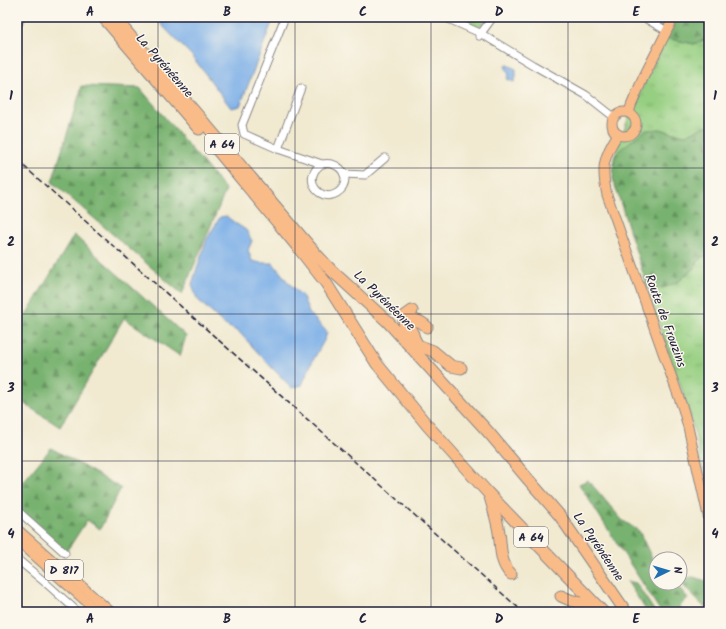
<svg xmlns="http://www.w3.org/2000/svg" width="726" height="629" font-family="Kalam,sans-serif">
<defs>
<pattern id="grass-tufts" width="24" height="20" patternUnits="userSpaceOnUse"><rect width="24" height="20" fill="#96cf81"/><path d="M3 7l-1-3M5 7V3M7 7l1-3M15 17l-1-3M17 17v-4M19 17l1-3" fill="none" stroke="#81b170"/></pattern>
<pattern id="forest-firs" width="22" height="20" patternUnits="userSpaceOnUse"><rect width="22" height="20" fill="#78b26f"/><path d="M5 1l3.5 6h-7zM16 11l3.5 6h-7z" fill="#62905c"/></pattern>
</defs>
<rect width="100%" height="100%" fill="#fbf7ec"/>
<filter id="ink" filterUnits="userSpaceOnUse"><feTurbulence type="fractalNoise" baseFrequency=".025" numOctaves="2"/><feDisplacementMap in="SourceGraphic" scale="8" xChannelSelector="R" yChannelSelector="G"/><feConvolveMatrix kernelMatrix="1 2 1 2 8 2 1 2 1" color-interpolation-filters="sRGB"/></filter>
<filter id="wash" filterUnits="userSpaceOnUse"><feTurbulence type="fractalNoise" baseFrequency=".012" numOctaves="4" result="noise"/><feDisplacementMap in="SourceGraphic" scale="16" xChannelSelector="R" yChannelSelector="G"/><feGaussianBlur stdDeviation="0.9" result="paint"/><feColorMatrix in="noise" values="0 0 0 0 0 0 0 0 0 0 0 0 0 0 0 0 0 1.4 0 .05"/><feComposite in="paint" operator="in"/></filter>
<g filter="url(#wash)">
<rect width="100%" height="100%" fill="#f1ead1"/>
<!-- grass -->
<g fill="url(#grass-tufts)" stroke="#5c785e">
<polygon points="452,17 489,17 479,28"/>
<polygon points="666,38 694,44 709,38 709,127 706,126 686,135 673,133 660,129 623,147 614,158 628,119"/>
<polygon points="707,256 709,256 709,498 695,434 683,393 651,301 647,286 657,289 693,269 701,257"/>
</g>
<!-- forest -->
<g fill="url(#forest-firs)" stroke="#4d6a55">
<polygon points="676,17 709,17 709,38 694,44 666,38"/>
<polygon points="82,86 140,88 226,190 182,294 52,182"/>
<polygon points="706,126 709,127 709,256 701,257 693,269 678,282 666,287 657,289 647,286 613,179 614,158 623,147 646,130 660,129 673,133 686,135"/>
<polygon points="74,235 186,336 180,356 124,318 60,427 17,399 17,330"/>
<polygon points="51,448 121,488 100,529 87,520 65,554 17,511 17,478 23,482"/>
<polygon points="588,480 622,520 639,531 656,567 656,583 675,583 688,598 680,606 679,612 661,612 579,484"/>
<polygon points="693,577 706,581 709,583 709,609 701,604 680,582 680,579"/>
<polygon points="627,581 636,583 655,612 647,612"/>
</g>
<!-- water -->
<g fill="#7aaee7" stroke="#4e6891">
<polygon points="154,17 274,17 240,106 231,108 192,56"/>
<polygon points="507,65 516,69 516,77 514,82 507,79 509,75 505,66"/>
<polygon points="226,216 235,223 246,230 252,241 248,250 252,261 261,263 273,263 288,282 303,297 309,313 327,332 325,339 312,362 302,385 292,388 275,371 239,332 225,325 197,299 192,284 197,268 207,239 220,217"/>
</g>
</g>
<g filter="url(#ink)">
<g fill="none" stroke-linecap="round" stroke-linejoin="round">
<!-- minor casing -->
<g stroke="#8a8686" stroke-width="9">
<g id="minor">
<path d="M285 17 242 125 244 134 278 149 322 164C333 162 344 167 345 179 345 185 342 190 337 193 320 204 300 178 322 164"/>
<polyline points="444,17 480,33 533,65 586,95 614,117"/>
<polyline points="643,17 667,31"/>
<polyline points="17,27 21,17"/>
<polyline points="479,36 493,17"/>
<polyline points="278,149 301,88"/>
<polyline points="344,174 365,175 385,158"/>
<polyline points="17,510 65,553"/>
<polyline points="17,559 47,584 78,612"/>
</g>
</g>
<!-- major casing -->
<g stroke="#8a8686" stroke-width="11">
<g id="major">
<circle cx="624" cy="124" r="12"/>
<polyline points="629,113 631,106 643,78 674,17"/>
<path d="M618 134C603 157 601 168 607 195L683 409 688 427 709 520"/>
<polyline points="17,529 111,612"/>
<polyline points="17,540 98,612"/>
</g>
</g>
<!-- highway casing -->
<g stroke="#8a8686" stroke-width="13">
<g id="highway">
<polyline points="103,17 199,129"/>
<polyline points="114,17 316,254 331,270 388,322 490,434 527,478 541,494 560,516 626,612"/>
<polyline points="214,146 297,246 326,283 377,364 427,425 488,493 603,612"/>
<polyline points="412,311 405,316 404,321 405,327 412,334 419,348"/>
<path d="M413 334C408 328 408 317 418 321 422 322 425 325 427 327"/>
<polyline points="407,341 433,351 451,366 461,368"/>
<path d="M490 497C493 507 496 517 498 527 502 544 498 561 511 574"/>
<polyline points="561,596 570,600 584,604 599,612"/>
</g>
</g>
<!-- minor -->
<use href="#minor" stroke="#fff" stroke-width="7"/>
<!-- major -->
<use href="#major" stroke="#f9bc89" stroke-width="9"/>
<!-- highway -->
<use href="#highway" stroke="#f9bc89" stroke-width="11"/>
<!-- rail -->
<polyline stroke="#22223b" stroke-width="1.5" stroke-dasharray="6 3" stroke-linecap="butt" points="17,160 523,612"/>
</g>
</g>
<!-- grid -->
<path fill="none" stroke="#22223b" stroke-width="1" stroke-opacity="0.55" d="M158 17V612M295 17V612M431 17V612M568 17V612M17 168H709M17 314H709M17 461H709"/>
<g text-anchor="middle" dominant-baseline="central" stroke-width="3" stroke-linejoin="round" paint-order="stroke">
<!-- shield labels -->
<g fill="#fbf7ec" stroke="#636270" stroke-width="1">
<rect x="205" y="134" width="34" height="20" rx="3"/>
<rect x="514" y="527" width="34" height="20" rx="3"/>
<rect x="45" y="560" width="38" height="20" rx="3"/>
</g>
<g font-size="12" font-weight="bold" fill="#22223b">
<text x="222" y="144">A 64</text>
<text x="531" y="537">A 64</text>
<text x="64" y="570">D 817</text>
</g>
<!-- street labels -->
<g font-size="13" fill="#22223b" stroke="#fbf7ec">
<text transform="translate(164 66) rotate(49)">La Pyrénéenne</text>
<text transform="translate(384 301) rotate(44)">La Pyrénéenne</text>
<text transform="translate(665 321) rotate(70)">Route de Frouzins</text>
<text transform="translate(598 547) rotate(56)">La Pyrénéenne</text>
</g>
</g>
<!-- margin -->
<rect width="726" height="629" fill="none" stroke="#fbf7ec" stroke-width="44"/>
<!-- north arrow -->
<g transform="translate(668 571) rotate(85)"><circle r="19" fill="#fbf7ec" stroke="#a4a2a5"/>
<path d="M0-3L7 15L0 10L-7 15Z" fill="#1f6fb2"/>
<text y="-6" font-size="11" font-weight="bold" text-anchor="middle" fill="#22223b">N</text>
</g>
<rect x="22" y="22" width="682" height="585" fill="none" stroke="#22223b" stroke-width="1.5"/>
<g font-size="13" text-anchor="middle" font-weight="bold" fill="#22223b">
<text x="90" y="16">A</text>
<text x="227" y="16">B</text>
<text x="363" y="16">C</text>
<text x="499" y="16">D</text>
<text x="636" y="16">E</text>
<text x="11" y="100">1</text>
<text x="715" y="100">1</text>
<text x="11" y="246">2</text>
<text x="715" y="246">2</text>
<text x="11" y="392">3</text>
<text x="715" y="392">3</text>
<text x="11" y="538">4</text>
<text x="715" y="538">4</text>
<text x="90" y="623">A</text>
<text x="227" y="623">B</text>
<text x="363" y="623">C</text>
<text x="499" y="623">D</text>
<text x="636" y="623">E</text>
</g>
</svg>
